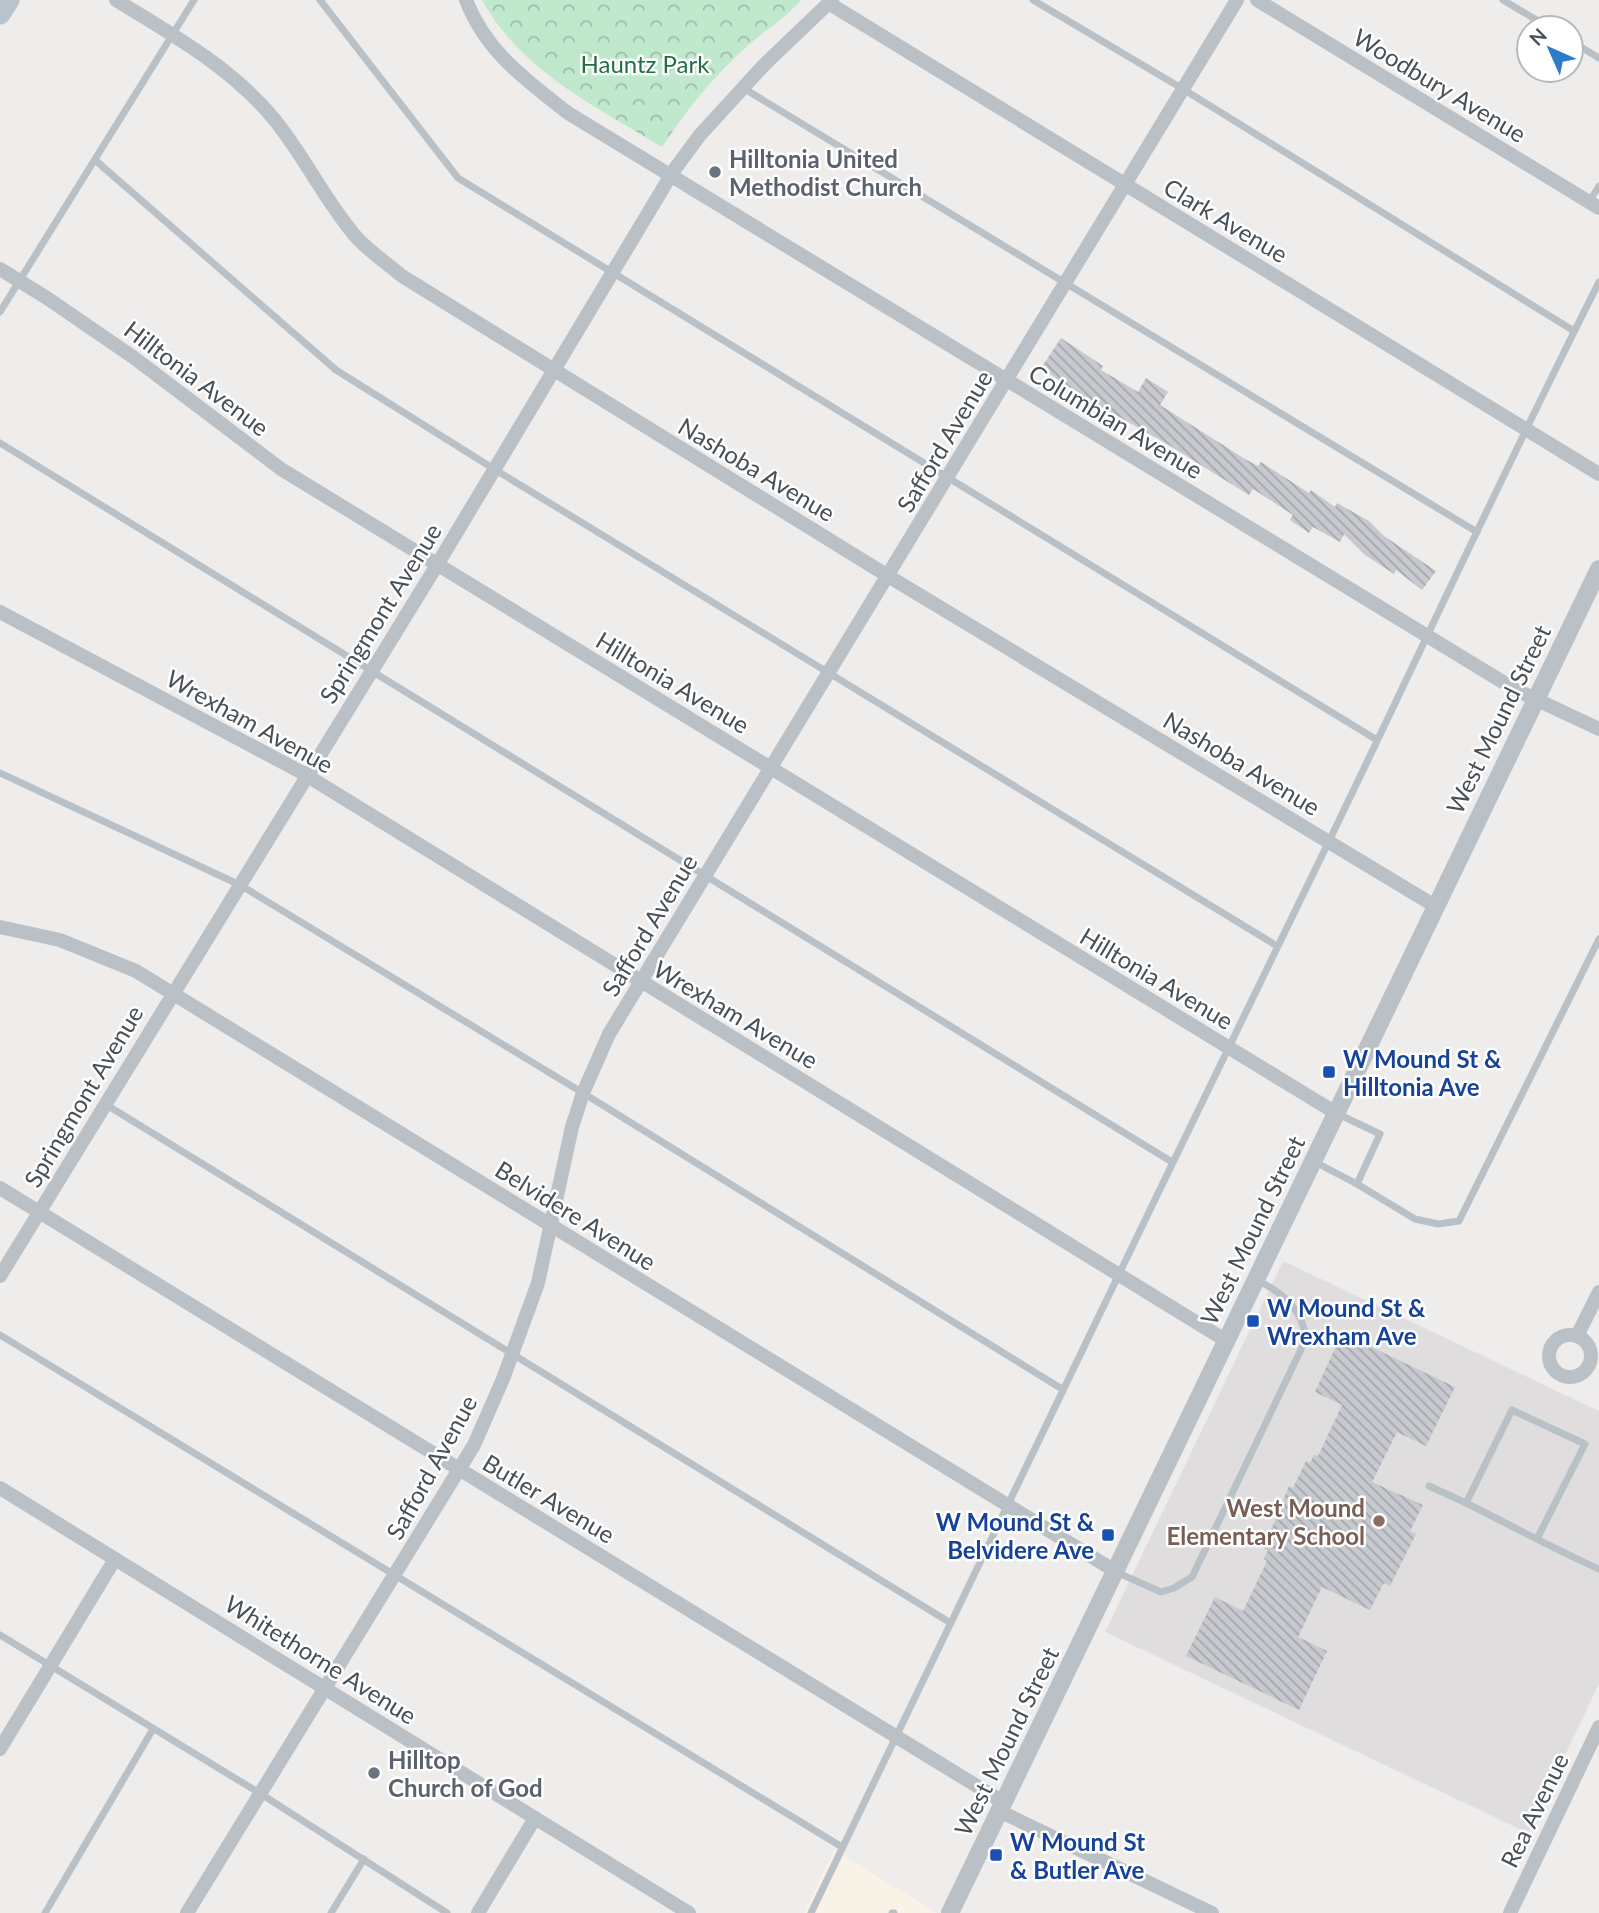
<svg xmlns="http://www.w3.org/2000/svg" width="1599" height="1913" font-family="Lato,sans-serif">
<defs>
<pattern id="forest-crowns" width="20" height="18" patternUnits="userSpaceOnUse" patternTransform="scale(1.75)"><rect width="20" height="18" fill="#bfe8cc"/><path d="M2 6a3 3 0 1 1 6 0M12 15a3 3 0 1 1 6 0" fill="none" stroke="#9dbea8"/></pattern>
<pattern id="building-back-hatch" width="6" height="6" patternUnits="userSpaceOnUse" patternTransform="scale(1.75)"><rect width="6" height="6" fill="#c7c9ce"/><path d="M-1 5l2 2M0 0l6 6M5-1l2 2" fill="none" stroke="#a3a6aa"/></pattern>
</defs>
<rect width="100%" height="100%" fill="#efecec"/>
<!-- commercial -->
<polygon fill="#f9f2e6" points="834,1850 937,1913 804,1913"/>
<!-- education -->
<polygon fill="#dfdddd" points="1283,1261 1599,1411 1599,1684 1528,1833 1105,1632"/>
<!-- forest -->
<path fill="url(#forest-crowns)" d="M482 0H801C784 20 762 32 743 50 711 79 685 112 662 147 595 106 521 71 482 0Z"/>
<!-- building -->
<g fill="url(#building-back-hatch)">
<polygon points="1061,338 1103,366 1101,370 1138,392 1146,378 1168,392 1160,405 1245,459 1258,466 1261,462 1309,493 1311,490 1335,507 1337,503 1369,521 1384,536 1436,571 1422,590 1396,570 1394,574 1365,555 1344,534 1340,542 1313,527 1309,533 1290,520 1293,515 1253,489 1249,495 1167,444 1082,396 1041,368"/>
<polygon points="1342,1333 1455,1387 1426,1446 1397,1432 1372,1482 1423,1505 1410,1531 1416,1534 1390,1586 1384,1583 1370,1610 1322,1587 1298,1637 1327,1651 1299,1710 1186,1656 1215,1597 1243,1611 1267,1561 1264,1559 1268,1550 1264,1548 1289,1486 1293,1488 1306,1461 1310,1463 1314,1455 1318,1456 1342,1405 1315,1392"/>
</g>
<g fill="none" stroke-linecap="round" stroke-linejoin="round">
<!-- service -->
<g stroke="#b9c1c7" stroke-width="7">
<polyline points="320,0 458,178 1377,740"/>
<polyline points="1033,0 1183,89 1574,331"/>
<polyline points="1503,0 1550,28"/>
<polyline points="1571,41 1599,58"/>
<polyline points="743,88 1477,532"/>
<polyline points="95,160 336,370 494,469 1277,946"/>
<polyline points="1589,202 1599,186"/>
<polyline points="0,312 194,0"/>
<polyline points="0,443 1172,1162"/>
<polyline points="0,773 240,885 583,1093 1062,1389"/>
<polyline points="105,1104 949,1622"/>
<polyline points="1338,1114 1380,1134 1357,1184"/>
<polyline points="1315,1162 1357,1184 1415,1219 1438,1224 1459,1221 1599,939"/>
<polyline points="0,1335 842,1847"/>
<polyline points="1429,1486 1466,1503"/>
<path d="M1537 1539 1585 1444 1512 1410 1466 1503C1510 1525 1554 1549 1599 1569"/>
<path d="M1116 1572 1161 1592 1174 1588 1192 1577 1306 1339C1302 1308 1284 1294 1257 1280"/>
<polyline points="0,1635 261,1794 447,1913"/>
<polyline points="45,1913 153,1729"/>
<polyline points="331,1913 364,1859"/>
<path d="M811 1913C981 1554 1157 1197 1330 839 1420 653 1506 466 1599 282"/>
<polyline points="892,1913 894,1913"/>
</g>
<!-- minor -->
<g stroke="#b9c1c7" stroke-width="14">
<path d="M116 0C172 34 232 68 274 119 305 157 325 201 357 238 370 252 388 264 402 276L888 576 1435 906"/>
<path d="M466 0C486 52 526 80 568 113L1516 690 1599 729"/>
<polyline points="1257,0 1599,208"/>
<polyline points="830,4 1599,474"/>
<polyline points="0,269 47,298 133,357 281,469 1336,1113"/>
<polyline points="0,612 301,772 1225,1340"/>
<polyline points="0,927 60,940 136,971 1115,1571"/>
<polyline points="0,1188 1003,1802"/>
<polyline points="0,1276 437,565 674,170 700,135 764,65 832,0"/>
<circle cx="1570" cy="1356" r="21"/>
<polyline points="1577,1336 1599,1292"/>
<polyline points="0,1488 689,1913"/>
<polyline points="0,1749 115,1559"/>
<polyline points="999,1811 1212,1913"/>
<polyline points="187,1913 474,1445 503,1379 538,1283 572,1127 583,1093 609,1034 1237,0"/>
<polyline points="478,1913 535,1818"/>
<polyline points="1510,1913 1599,1727"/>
</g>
<!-- tertiary -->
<polyline stroke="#b9c1c7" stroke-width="18" points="950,1913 1599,569"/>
<!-- secondary -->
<polyline stroke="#bac4cc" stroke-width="21" points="0,14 9,0"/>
</g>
<!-- markers -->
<g fill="#6b7280" stroke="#fff" stroke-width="2.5">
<circle cx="715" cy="172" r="7"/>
<circle cx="374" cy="1773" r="7"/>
</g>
<g fill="#1a4fb4" stroke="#fff" stroke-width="2.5">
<rect x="1322" y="1065" width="14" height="14" rx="3.5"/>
<rect x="1246" y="1314" width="14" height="14" rx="3.5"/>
<rect x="1101" y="1528" width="14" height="14" rx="3.5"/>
<rect x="989" y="1848" width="14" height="14" rx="3.5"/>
</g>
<circle fill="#8d6e63" stroke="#fff" stroke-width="2.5" cx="1379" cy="1521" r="7"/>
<g text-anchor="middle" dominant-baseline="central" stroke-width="5" stroke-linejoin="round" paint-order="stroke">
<!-- park labels -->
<g font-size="24" fill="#216f42" stroke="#fff">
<text x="645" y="63">Hauntz Park</text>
</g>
<!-- street labels -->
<g font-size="24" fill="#475057" stroke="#fff">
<text transform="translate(1440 85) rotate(31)">Woodbury Avenue</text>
<text transform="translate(1226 220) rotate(31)">Clark Avenue</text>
<text transform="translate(197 378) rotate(37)">Hilltonia Avenue</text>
<text transform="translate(1116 421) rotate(31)">Columbian Avenue</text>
<text transform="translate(944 441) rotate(-59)">Safford Avenue</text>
<text transform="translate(757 469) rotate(31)">Nashoba Avenue</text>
<text transform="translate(380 613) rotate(-58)">Springmont Avenue</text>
<text transform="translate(673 682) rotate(31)">Hilltonia Avenue</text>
<text transform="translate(1498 719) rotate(-64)">West Mound Street</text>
<text transform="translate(250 721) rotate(29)">Wrexham Avenue</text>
<text transform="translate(1242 763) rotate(31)">Nashoba Avenue</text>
<text transform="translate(649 925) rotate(-59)">Safford Avenue</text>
<text transform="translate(1157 978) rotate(31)">Hilltonia Avenue</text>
<text transform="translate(736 1014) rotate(31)">Wrexham Avenue</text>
<text transform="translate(83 1096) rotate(-59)">Springmont Avenue</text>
<text transform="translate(576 1215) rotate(32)">Belvidere Avenue</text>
<text transform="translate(1252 1230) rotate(-64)">West Mound Street</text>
<text transform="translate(431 1467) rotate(-61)">Safford Avenue</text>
<text transform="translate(549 1498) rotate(31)">Butler Avenue</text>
<text transform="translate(321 1659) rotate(32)">Whitethorne Avenue</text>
<text transform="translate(1006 1741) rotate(-64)">West Mound Street</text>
<text transform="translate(1534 1810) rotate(-64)">Rea Avenue</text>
</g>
<!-- worship labels -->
<g font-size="24" font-weight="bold" fill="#5b616d" stroke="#fff" text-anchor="start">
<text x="729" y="158">Hilltonia United<tspan x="729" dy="28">Methodist Church</tspan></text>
<text x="388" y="1759">Hilltop<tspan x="388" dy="28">Church of God</tspan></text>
</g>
<!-- transit labels -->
<g font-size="24" font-weight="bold" fill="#164399" stroke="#fff" text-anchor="start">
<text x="1343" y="1058">W Mound St &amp;<tspan x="1343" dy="28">Hilltonia Ave</tspan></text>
<text x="1267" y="1307">W Mound St &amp;<tspan x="1267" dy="28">Wrexham Ave</tspan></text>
<text x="1094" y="1521" text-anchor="end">W Mound St &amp;<tspan x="1094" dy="28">Belvidere Ave</tspan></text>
<text x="1010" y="1841">W Mound St<tspan x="1010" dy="28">&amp; Butler Ave</tspan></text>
</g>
<!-- education labels -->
<g font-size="24" font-weight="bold" fill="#785e54" stroke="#fff" text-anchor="end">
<text x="1365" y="1507">West Mound<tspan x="1365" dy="28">Elementary School</tspan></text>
</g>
</g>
<!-- north arrow -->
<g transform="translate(1550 49) rotate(315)"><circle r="33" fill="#ffffff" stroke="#b5b9bc" stroke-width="2"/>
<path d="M0-5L12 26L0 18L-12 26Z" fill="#2e7bc7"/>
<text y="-10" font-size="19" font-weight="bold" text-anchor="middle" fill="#475057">N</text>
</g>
</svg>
